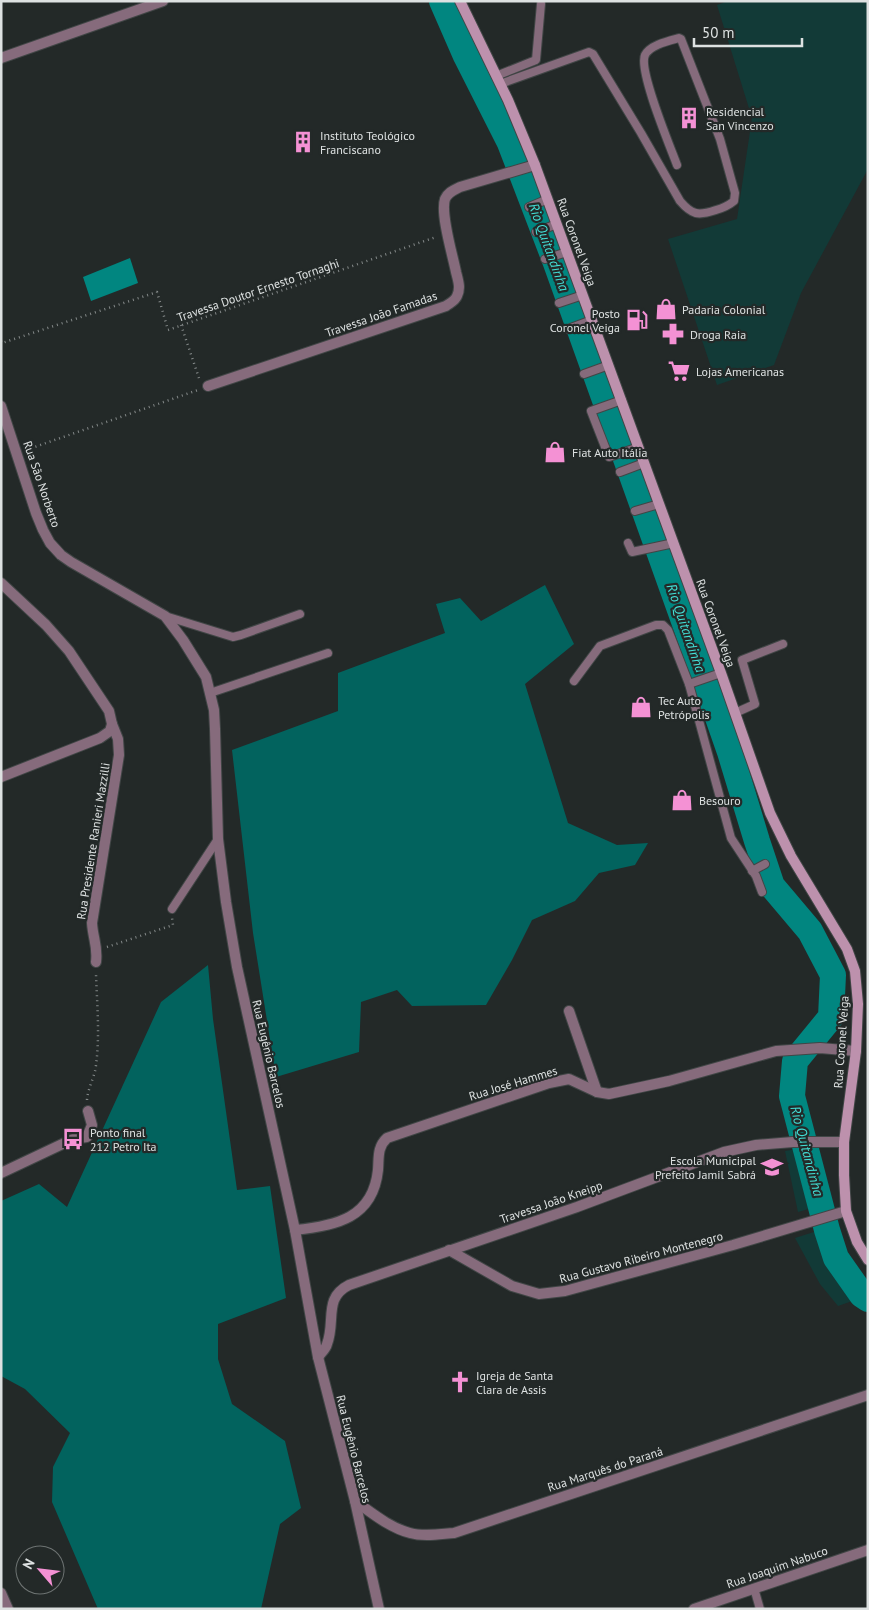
<svg xmlns="http://www.w3.org/2000/svg" width="869" height="1610" font-family="'PT Sans',sans-serif">
<rect width="100%" height="100%" fill="#232928"/>
<!-- green -->
<g fill="#123a37">
<polygon points="728,1 868,1 868,169 801,293 774,365 717,385 668,239 737,219 752,118 717,5"/>
<polygon points="802,1148 816,1207 798,1212 785,1151"/>
<path d="M817 1231C827 1261 839 1275 858 1299L838 1306 820 1284 795 1238Z"/>
</g>
<!-- forest -->
<g fill="#02635e">
<polygon points="545,585 574,644 525,684 568,823 617,845 648,843 635,865 599,873 575,901 532,920 512,960 486,1005 412,1006 397,990 361,1002 359,1052 276,1077 253,933 232,750 338,711 338,673 445,633 436,604 460,598 481,621"/>
<polygon points="208,965 213,1019 237,1190 270,1186 286,1298 218,1324 218,1359 232,1404 285,1441 301,1508 280,1524 261,1609 98,1609 52,1502 53,1467 70,1433 25,1389 1,1376 1,1201 39,1184 67,1207 161,1002"/>
</g>
<!-- water -->
<polygon fill="#018680" points="130,258 138,283 91,301 83,277"/>
<g fill="none" stroke-linecap="round" stroke-linejoin="round">
<!-- river -->
<polyline stroke="#018680" stroke-width="26" points="442,1 466,56 510,143 556,263 698,660 730,752 757,841 772,886 810,931 833,975 831,1017 795,1061 792,1096 827,1230 836,1258 862,1295 868,1299"/>
<!-- service casing -->
<g stroke="#414646" stroke-width="10">
<g id="service">
<polyline points="496,76 536,60 541,4"/>
<path d="M500 84 589 52 593 54 641 133 680 201C692 215 698 216 716 210 723 208 728 206 734 201L735 193 720 139 681 39 679 38C668 41 650 45 645 55 638 70 670 146 677 165"/>
<polyline points="529,207 548,199"/>
<polyline points="536,232 557,224"/>
<polyline points="545,259 567,252"/>
<polyline points="559,303 583,295"/>
<polyline points="568,329 592,320"/>
<polyline points="584,374 609,365"/>
<polyline points="622,400 591,411 609,457 639,447"/>
<polyline points="620,472 644,463"/>
<polyline points="635,511 659,504"/>
<polyline points="628,543 632,552 674,543"/>
<polyline points="165,616 233,637 241,635 300,614"/>
<polyline points="574,681 600,646 656,625 663,625 668,630 689,684 731,838 756,876 762,892"/>
<polyline points="689,684 721,673"/>
<polyline points="210,693 328,653"/>
<polyline points="735,713 755,704 742,660 783,644"/>
<polyline points="752,871 765,864"/>
<polyline points="172,909 218,839"/>
<polyline points="754,1588 760,1609"/>
</g>
</g>
<!-- minor casing -->
<g stroke="#414646" stroke-width="12">
<g id="minor">
<polyline points="1,58 163,1"/>
<path d="M208 386 446 306C450 303 455 301 457 296 461 288 458 280 456 272 453 256 440 214 445 199 448 192 454 190 460 187L535 165"/>
<polyline points="1,583 46,625 69,651 109,711 112,724 110,731 100,738 1,777"/>
<path d="M96 962C98 946 93 939 92 923L119 755 118 739 112 724"/>
<polyline points="569,1011 597,1092"/>
<polyline points="1,1173 73,1139 87,1137 92,1125 88,1111"/>
<path d="M295 1230C336 1226 373 1218 378 1170 379 1158 377 1147 387 1138L549 1083 569 1079 597 1092 609 1094 669 1081 776 1051 820 1048 856 1051"/>
<polyline points="449,1250 512,1286 539,1294 565,1291 733,1245 846,1211"/>
<path d="M318 1357C321 1353 326 1349 327 1344 336 1321 323 1298 349 1285L577 1207 724 1152 756 1145 793 1142H844"/>
<polyline points="355,1501 379,1609"/>
<polyline points="694,1609 868,1550"/>
</g>
</g>
<!-- tertiary casing -->
<g stroke="#414646" stroke-width="12">
<g id="tertiary">
<path d="M1 406 36 513 43 530 50 543 61 555 71 562 165 616 183 640 206 677 214 710 215 729 218 839 226 902 237 967 295 1230 318 1357 355 1501C372 1513 390 1528 410 1533 424 1537 440 1534 454 1533L868 1395"/>
<polyline points="1,1593 8,1609"/>
</g>
</g>
<!-- secondary casing -->
<g stroke="#414646" stroke-width="12">
<polyline id="secondary" points="460,1 508,100 535,165 721,673 770,813 791,856 847,949 855,971 858,1004 856,1051 844,1142 844,1175 846,1211 857,1242 868,1260"/>
</g>
<!-- path -->
<g stroke="#848989" stroke-width="2.5" stroke-dasharray="1 4" stroke-linecap="butt">
<polyline points="181,325 199,378"/>
<polyline points="1,341 2,343 157,292 168,330 436,237"/>
<polyline points="26,450 198,390"/>
<polyline points="107,947 173,925 172,918"/>
<path d="M87 1100C88 1087 95 1077 96 1065 100 1035 97 1004 96 974"/>
</g>
<!-- service -->
<use href="#service" stroke="#866b7c" stroke-width="8"/>
<!-- minor -->
<use href="#minor" stroke="#866b7c" stroke-width="10"/>
<!-- tertiary -->
<use href="#tertiary" stroke="#866b7c" stroke-width="10"/>
<!-- secondary -->
<use href="#secondary" stroke="#bd91ad" stroke-width="10"/>
</g>
<!-- icons -->
<defs>
<g id="building-bare" transform="scale(1.725)"><path d="M-4-6H4V6H1V3H-1V6H-4ZM-2.5-4.3h1.7v1.8h-1.7ZM.8-4.3h1.7v1.8H.8ZM-2.5-1h1.7V.8h-1.7ZM.8-1h1.7V.8H.8Z" fill="#f491d4" stroke="#232928" stroke-width="2.5" paint-order="stroke"/></g>
<g id="shop-bare" transform="scale(1.725)"><path d="M-5-2.5h2.3a2.7 3.5 0 0 1 5.4 0H5L5.5 6h-11ZM-1.5-2.5h3a1.5 2.3 0 0 0-3 0Z" fill="#f491d4" stroke="#232928" stroke-width="2.5" paint-order="stroke"/></g>
<g id="fuel-bare" transform="scale(1.725)"><path d="M-5.5-6h7V0h2V4h1.3V-2.5L3-4.5l.8-.8L6-3V5H2.5V1h-1V6h-7ZM-4.2-4.7v3.2H.2V-4.7Z" fill="#f491d4" stroke="#232928" stroke-width="2.5" paint-order="stroke"/></g>
<g id="pharmacy-bare" transform="scale(1.725)"><path d="M-2-6h4v4h4v4h-4v4h-4v-4h-4v-4h4Z" fill="#f491d4" stroke="#232928" stroke-width="2.5" paint-order="stroke"/></g>
<g id="supermarket-bare" transform="scale(1.725)"><path d="M-6-5.5h2.5l.6 2H6L4.5 2H-2.5L-4.4-4H-6ZM-1.5 3.2a1.3 1.3 0 1 0 .1 0ZM3 3.2a1.3 1.3 0 1 0 .1 0Z" fill="#f491d4" stroke="#232928" stroke-width="2.5" paint-order="stroke"/></g>
<g id="bus-bare" transform="scale(1.725)"><path d="M-5-6H5V4H4V6H2V4H-2V6H-4V4H-5ZM-3.5-4V0h7V-4ZM-3.5 1.2v1.5H-2V1.2ZM2 1.2v1.5H3.5V1.2Z" fill="#f491d4" stroke="#232928" stroke-width="2.5" paint-order="stroke"/></g>
<g id="school-bare" transform="scale(1.725)"><path d="M0-5L7-2L0 1L-7-2ZM-4 1L0 2.5L4 1V4Q0 6-4 4Z" fill="#f491d4" stroke="#232928" stroke-width="2.5" paint-order="stroke"/></g>
<g id="church-bare" transform="scale(1.725)"><path d="M-1.2-6h2.4v3.5h3.3v2.4h-3.3V6h-2.4V-.1h-3.3v-2.4h3.3Z" fill="#f491d4" stroke="#232928" stroke-width="2.5" paint-order="stroke"/></g>
</defs>
<g fill-rule="evenodd">
<use href="#building-bare" x="689" y="118"/>
<use href="#building-bare" x="303" y="142"/>
<use href="#shop-bare" x="666" y="309"/>
<use href="#fuel-bare" x="637" y="320"/>
<use href="#pharmacy-bare" x="673" y="334"/>
<use href="#supermarket-bare" x="679" y="371"/>
<use href="#shop-bare" x="555" y="452"/>
<use href="#shop-bare" x="641" y="707"/>
<use href="#shop-bare" x="682" y="800"/>
<use href="#bus-bare" x="73" y="1139"/>
<use href="#school-bare" x="772" y="1167"/>
<use href="#church-bare" x="460" y="1382"/>
</g>
<g text-anchor="middle" dominant-baseline="central" stroke-width="4.5" stroke-linejoin="round" paint-order="stroke">
<!-- poi labels -->
<g font-size="12" fill="#dde1e1" stroke="#232928" text-anchor="start">
<text x="706" y="111">Residencial<tspan x="706" dy="14">San Vincenzo</tspan></text>
<text x="320" y="135">Instituto Teológico<tspan x="320" dy="14">Franciscano</tspan></text>
<text x="682" y="309">Padaria Colonial</text>
<text x="620" y="313" text-anchor="end">Posto<tspan x="620" dy="14">Coronel Veiga</tspan></text>
<text x="690" y="334">Droga Raia</text>
<text x="696" y="371">Lojas Americanas</text>
<text x="572" y="452">Fiat Auto Itália</text>
<text x="658" y="700">Tec Auto<tspan x="658" dy="14">Petrópolis</tspan></text>
<text x="699" y="800">Besouro</text>
<text x="90" y="1132">Ponto final<tspan x="90" dy="14">212 Petro Ita</tspan></text>
<text x="756" y="1160" text-anchor="end">Escola Municipal<tspan x="756" dy="14">Prefeito Jamil Sabrá</tspan></text>
<text x="476" y="1375">Igreja de Santa<tspan x="476" dy="14">Clara de Assis</tspan></text>
</g>
<!-- street labels -->
<g font-size="12" fill="#dde1e1" stroke="#232928">
<text transform="translate(577 242) rotate(70)">Rua Coronel Veiga</text>
<text transform="translate(258 290) rotate(-19)">Travessa Doutor Ernesto Tornaghi</text>
<text transform="translate(381 314) rotate(-19)">Travessa João Famadas</text>
<text transform="translate(42 484) rotate(71)">Rua São Norberto</text>
<text transform="translate(716 623) rotate(70)">Rua Coronel Veiga</text>
<text transform="translate(93 841) rotate(-81)">Rua Presidente Ranieri Mazzilli</text>
<text transform="translate(841 1042) rotate(-86)">Rua Coronel Veiga</text>
<text transform="translate(269 1054) rotate(77)">Rua Eugênio Barcelos</text>
<text transform="translate(513 1083) rotate(-17)">Rua José Hammes</text>
<text transform="translate(551 1202) rotate(-19)">Travessa João Kneipp</text>
<text transform="translate(641 1257) rotate(-15)">Rua Gustavo Ribeiro Montenegro</text>
<text transform="translate(354 1449) rotate(76)">Rua Eugênio Barcelos</text>
<text transform="translate(605 1469) rotate(-18)">Rua Marquês do Paraná</text>
<text transform="translate(777 1567) rotate(-19)">Rua Joaquim Nabuco</text>
</g>
<!-- water labels -->
<g font-size="14" font-style="italic" fill="#43ded5" stroke="#232928">
<text transform="translate(549 247) rotate(70)">Rio Quitandinha</text>
<text transform="translate(686 628) rotate(71)">Rio Quitandinha</text>
<text transform="translate(807 1151) rotate(75)">Rio Quitandinha</text>
</g>
</g>
<!-- border -->
<rect width="869" height="1610" fill="none" stroke="#dde1e1" stroke-width="5"/>
<!-- north arrow -->
<g transform="translate(40 1570) rotate(298)"><circle r="24" fill="#232928" stroke="#6d7372"/>
<path d="M0-4L9 19L0 12L-9 19Z" fill="#f491d4"/>
<text y="-8" font-size="14" font-weight="bold" text-anchor="middle" fill="#dde1e1">N</text>
</g>
<!-- scale -->
<path d="M694 38v8h108v-8" fill="none" stroke="#dde1e1" stroke-width="2.5"/>
<text x="702" y="38" font-size="15" fill="#dde1e1" stroke="#232928" stroke-width="4" paint-order="stroke">50 m</text>
</svg>
